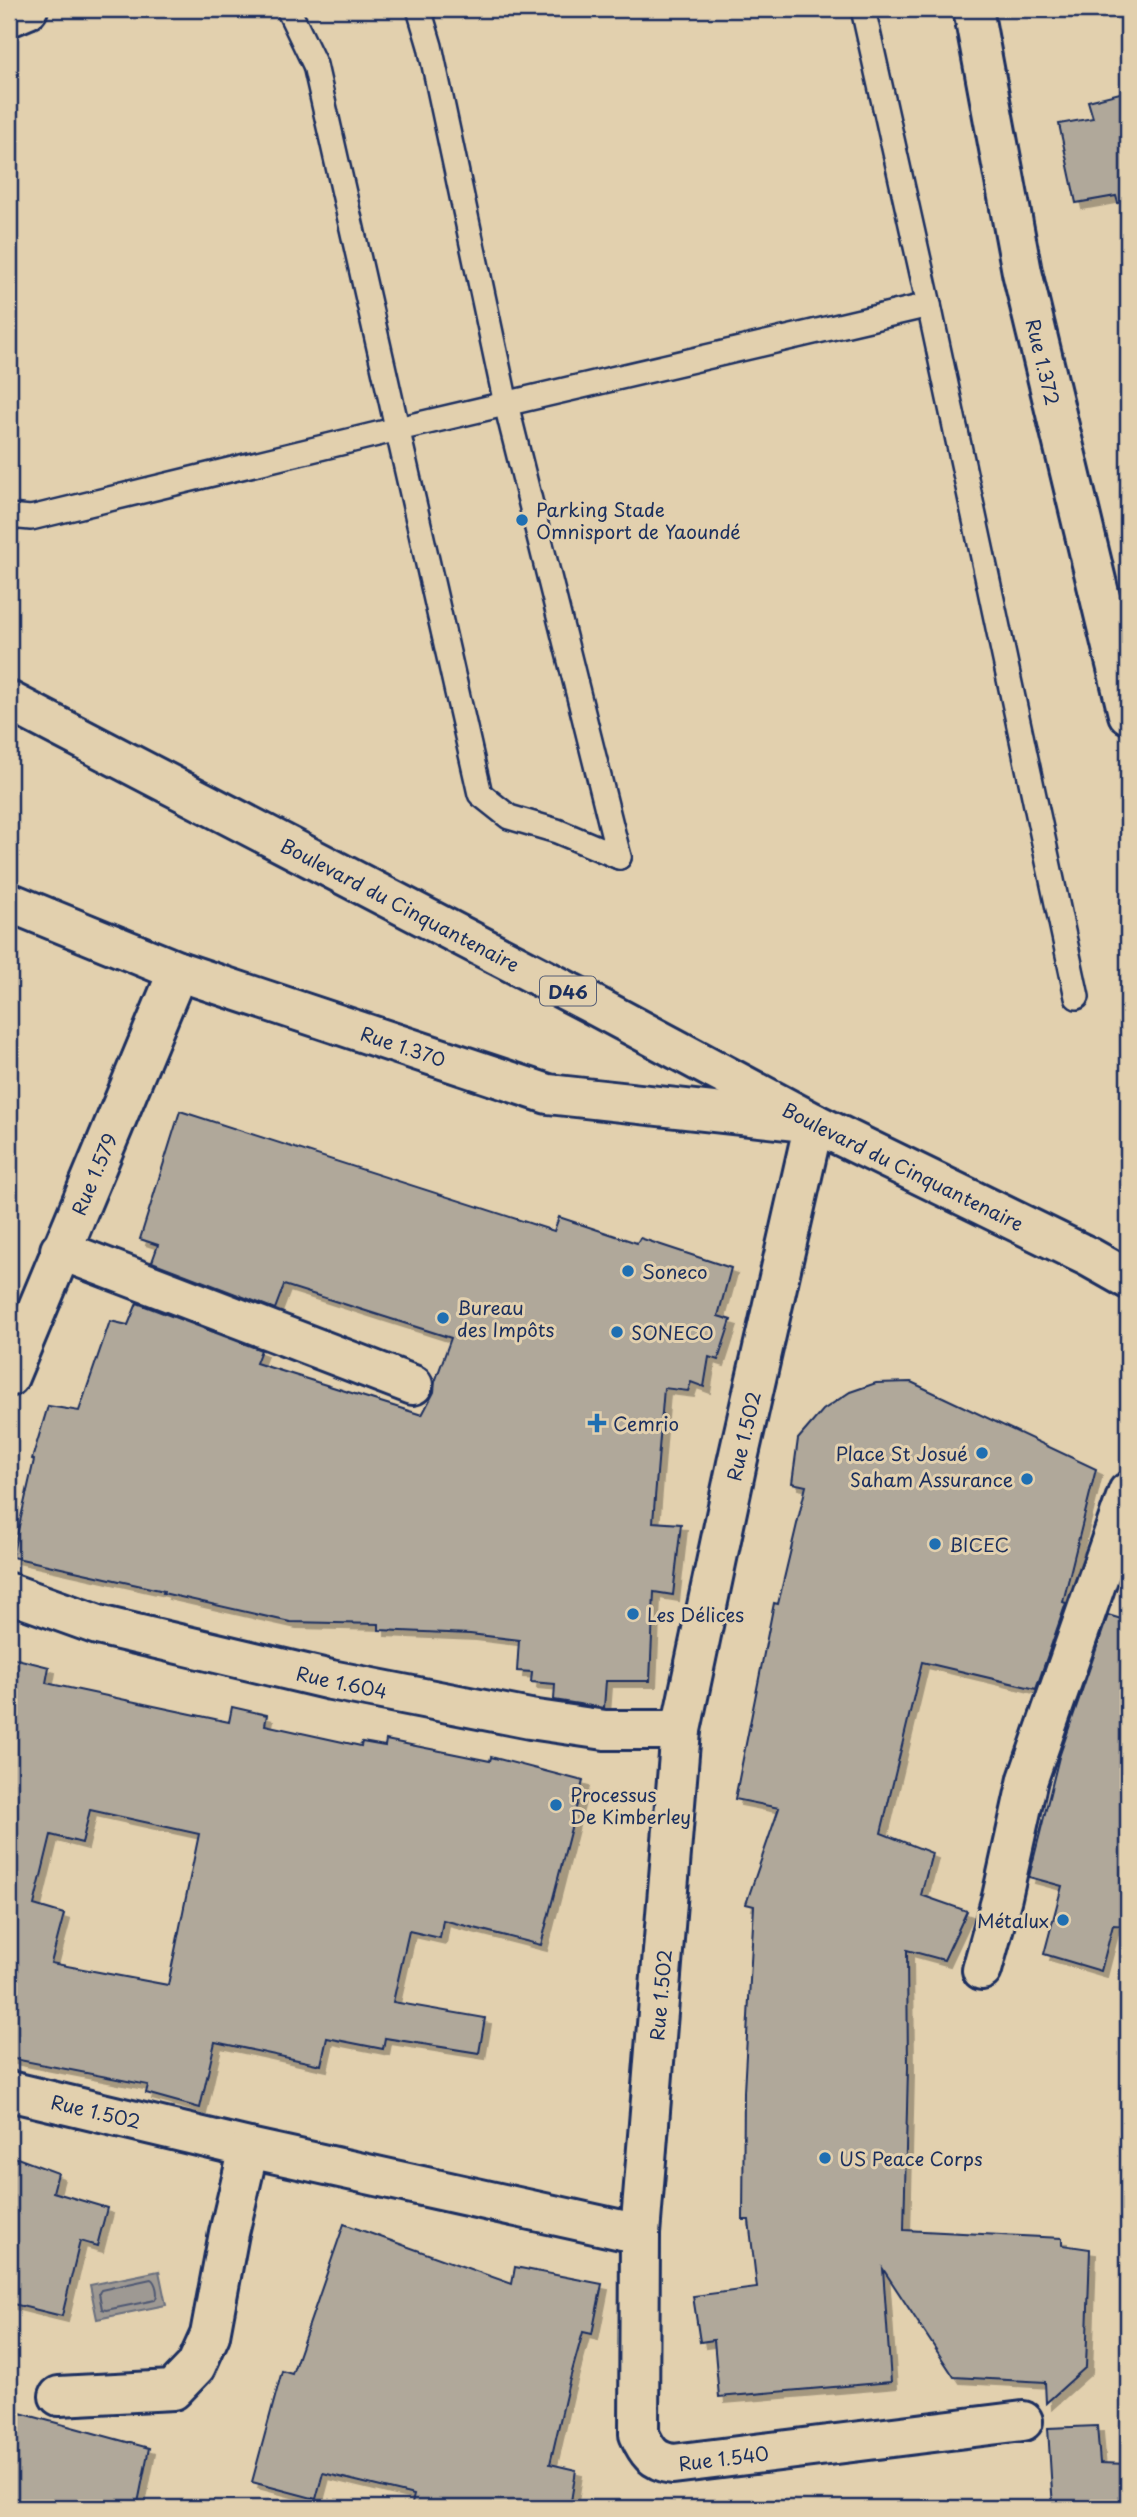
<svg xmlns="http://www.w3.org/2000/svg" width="1137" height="2517" font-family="'Playpen Sans',sans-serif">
<defs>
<filter id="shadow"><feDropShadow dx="6" dy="6" stdDeviation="0" flood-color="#0004"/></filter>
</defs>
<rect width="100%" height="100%" fill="#e2d0ae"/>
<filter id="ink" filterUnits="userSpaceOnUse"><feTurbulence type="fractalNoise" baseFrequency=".0143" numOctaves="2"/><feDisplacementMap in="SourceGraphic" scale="14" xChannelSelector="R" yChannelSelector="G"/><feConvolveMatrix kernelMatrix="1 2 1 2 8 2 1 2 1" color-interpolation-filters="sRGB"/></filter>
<g filter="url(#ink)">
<!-- water -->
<polygon fill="#9e9993" stroke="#6a6f7e" stroke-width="2" points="159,2271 166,2305 97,2319 90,2285"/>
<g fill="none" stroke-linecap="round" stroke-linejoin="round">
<!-- shore -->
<path stroke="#4f5973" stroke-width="2" d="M151 2279C156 2282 159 2295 155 2300L106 2310 102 2309 99 2293 101 2290Z"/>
</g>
<!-- building -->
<g fill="#b0a89a" stroke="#1b2f5e" stroke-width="2" fill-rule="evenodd" filter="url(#shadow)">
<polygon points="1128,91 1128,202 1118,203 1116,196 1076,203 1059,124 1093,118 1088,101"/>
<polygon points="180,1111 554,1231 559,1217 637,1243 640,1238 731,1268 718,1316 731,1320 718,1360 709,1357 704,1387 691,1382 688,1391 664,1388 653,1522 681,1524 673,1595 654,1592 650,1681 606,1681 604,1708 554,1700 555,1684 531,1682 532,1672 517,1671 519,1640 470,1634 379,1630 379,1624 290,1622 163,1593 164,1591 12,1557 34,1460 32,1459 48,1406 79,1411 110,1321 128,1325 137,1303 261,1350 256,1363 422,1415 434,1392 435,1382 451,1338 284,1285 275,1309 152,1262 158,1245 140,1239"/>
<polygon points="911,1382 1096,1469 1063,1602 1066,1603 1036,1689 922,1662 881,1833 932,1853 921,1895 967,1911 944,1960 907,1950 908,2068 904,2230 1062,2238 1062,2245 1090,2249 1086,2367 1046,2403 1045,2382 954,2377 883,2269 891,2382 719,2397 714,2340 700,2342 693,2296 757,2288 749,2220 743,2220 744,2092 754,1906 746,1904 779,1808 735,1799 774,1603 778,1604 806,1486 792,1483 798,1439 823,1410 850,1392 876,1383"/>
<polygon points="1108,1615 1128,1621 1128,1926 1113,1925 1101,1971 1044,1954 1062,1886 1029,1877 1059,1757"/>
<path d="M9 1657 49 1667 46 1683 229 1722 232 1707 267 1715 265 1725 361 1746 362 1742 385 1746 386 1740 490 1761 491 1757 583 1781 541 1945 443 1920 440 1938 409 1931 393 2002 485 2018 479 2053 385 2038 383 2049 327 2038 321 2065 215 2042 200 2108 146 2093 148 2085 9 2058ZM90 1810 199 1834 168 1985 51 1963 64 1914 34 1905 51 1835 82 1843Z"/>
<polygon points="9,2155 58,2173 53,2192 107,2208 97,2246 80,2241 62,2316 9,2303"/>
<polygon points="344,2224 512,2284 515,2267 602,2284 592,2334 583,2332 568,2386 550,2464 576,2470 570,2508 411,2508 414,2495 323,2473 316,2499 252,2482 282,2371 292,2374"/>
<polygon points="9,2410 149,2448 137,2508 9,2508"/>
<polygon points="1097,2426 1100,2463 1128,2464 1128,2508 1053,2508 1048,2428"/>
</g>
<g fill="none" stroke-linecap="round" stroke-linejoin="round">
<!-- lane casing -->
<g stroke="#1b2f5e" stroke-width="28">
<g id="lane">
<polyline points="288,9 315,65 480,794 509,817 557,831 619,857"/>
<polyline points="419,9 430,46 506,404 619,857"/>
<polyline points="929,305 1077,997"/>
<polyline points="9,516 31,518 398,429 929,305 863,9"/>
</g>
</g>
<!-- street casing -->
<g stroke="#1b2f5e" stroke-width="44">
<g id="street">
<path id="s1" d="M9 902 178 971 548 1094 814 1123 737 1463 681 1730 640 2234 249 2148 9 2091"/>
<polyline points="60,1250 413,1385"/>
<path id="s2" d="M9 1377 178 971"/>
<path id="s3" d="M9 1593 98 1625 331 1680 530 1719 605 1730H681"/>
<polyline points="982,1970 1002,1897 1028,1779 1128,1492"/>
<path id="s4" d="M640 2234 639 2434C647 2452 653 2461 673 2464L1023 2421"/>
<polyline points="59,2396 173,2390 196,2366 210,2335 229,2233 249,2148"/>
</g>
</g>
<!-- secondary casing -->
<g stroke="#1b2f5e" stroke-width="44">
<g id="secondary">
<path id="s5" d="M973 9 1022 272 1128 714"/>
<polyline points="9,17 28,9"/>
</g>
</g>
<!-- primary casing -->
<g stroke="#1b2f5e" stroke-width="44">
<g id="primary">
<path id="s6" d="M9 701 590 1003 814 1123 1089 1257 1128 1279"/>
</g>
</g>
<!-- lane -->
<use href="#lane" stroke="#e2d0ae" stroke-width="23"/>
<!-- street -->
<use href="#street" stroke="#e2d0ae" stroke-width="38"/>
<!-- secondary -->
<use href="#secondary" stroke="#e2d0ae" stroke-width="38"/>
<!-- primary -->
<use href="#primary" stroke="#e2d0ae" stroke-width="38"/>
</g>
</g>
<!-- markers -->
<g fill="#1f6fb2" stroke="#e2d0ae" stroke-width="2.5">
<circle cx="522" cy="520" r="7"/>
<circle cx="628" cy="1271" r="7"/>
<circle cx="443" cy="1318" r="7"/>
<circle cx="617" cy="1332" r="7"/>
<path d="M593.5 1412.5h7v7h7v7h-7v7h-7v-7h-7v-7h7z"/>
<circle cx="982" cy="1453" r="7"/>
<circle cx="1027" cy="1479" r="7"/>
<circle cx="935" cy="1544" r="7"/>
<circle cx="633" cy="1614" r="7"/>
<circle cx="556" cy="1805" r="7"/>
<circle cx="1063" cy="1920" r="7"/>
<circle cx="825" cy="2158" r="7"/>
</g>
<g text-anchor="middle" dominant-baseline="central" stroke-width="6" stroke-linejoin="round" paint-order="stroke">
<!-- shield labels -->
<rect fill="#e2d0ae" stroke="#575f76" stroke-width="2" x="540" y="976.5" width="56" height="29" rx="5"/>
<g font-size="18" font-weight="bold" fill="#1b2f5e">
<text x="568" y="991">D46</text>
</g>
<!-- street labels -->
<g font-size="19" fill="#1b2f5e" stroke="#e2d0ae">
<text stroke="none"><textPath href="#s5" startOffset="360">Rue 1.372</textPath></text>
<text stroke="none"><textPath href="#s6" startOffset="441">Boulevard du Cinquantenaire</textPath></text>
<text stroke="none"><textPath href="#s1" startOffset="420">Rue 1.370</textPath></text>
<text stroke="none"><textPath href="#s6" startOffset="1008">Boulevard du Cinquantenaire</textPath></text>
<text stroke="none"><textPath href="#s2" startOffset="220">Rue 1.579</textPath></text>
<text transform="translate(743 1436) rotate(-77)">Rue 1.502</text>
<text stroke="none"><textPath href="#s3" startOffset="345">Rue 1.604</textPath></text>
<text transform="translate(660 1995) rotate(-85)">Rue 1.502</text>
<text transform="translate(96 2111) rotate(13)">Rue 1.502</text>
<text stroke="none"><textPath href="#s4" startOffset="299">Rue 1.540</textPath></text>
</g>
<!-- poi labels -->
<g font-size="19" fill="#1b2f5e" stroke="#e2d0ae" text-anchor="start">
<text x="536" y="509">Parking Stade<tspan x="536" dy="22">Omnisport de Yaoundé</tspan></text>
<text x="642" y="1271">Soneco</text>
<text x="457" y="1307">Bureau<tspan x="457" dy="22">des Impôts</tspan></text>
<text x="631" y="1332">SONECO</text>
<text x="613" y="1423">Cemrio</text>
<text x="968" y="1453" text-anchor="end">Place St Josué</text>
<text x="1013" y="1479" text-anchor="end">Saham Assurance</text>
<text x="949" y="1544">BICEC</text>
<text x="647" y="1614">Les Délices</text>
<text x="570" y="1794">Processus<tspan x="570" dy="22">De Kimberley</tspan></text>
<text x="1049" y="1920" text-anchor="end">Métalux</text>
<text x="839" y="2158">US Peace Corps</text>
</g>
</g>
<!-- margin -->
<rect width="1137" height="2517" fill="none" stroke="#e2d0ae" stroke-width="35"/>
<rect x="18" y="18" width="1102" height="2482" fill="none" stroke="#1b2f5e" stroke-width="2.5" filter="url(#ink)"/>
</svg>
